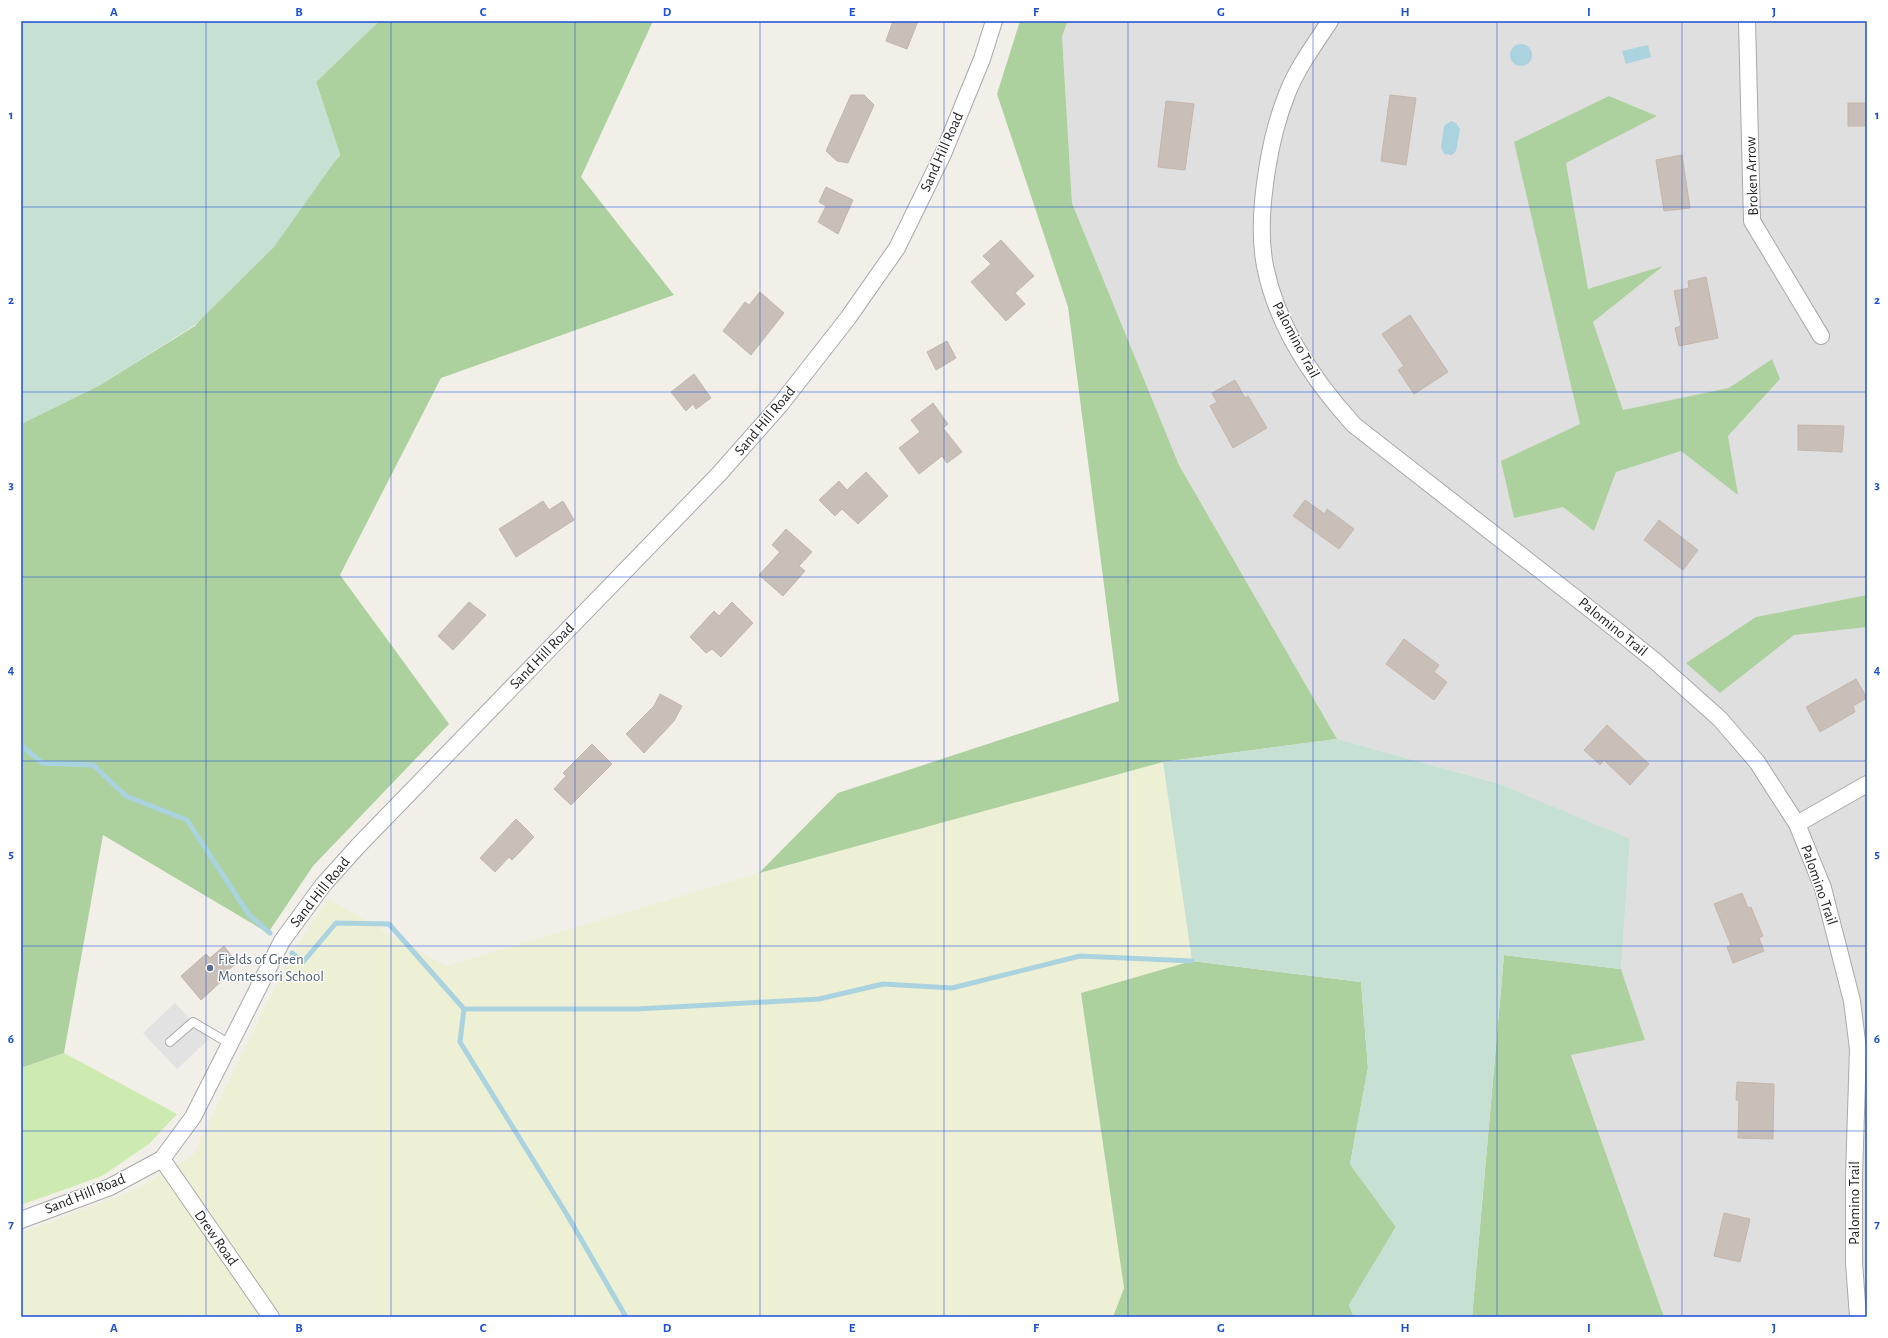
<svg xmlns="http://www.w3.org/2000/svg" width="1888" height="1338" font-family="'Alegreya Sans',sans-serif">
<rect width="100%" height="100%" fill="#f2efe9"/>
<!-- residential -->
<polygon fill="#e0dfdf" points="1068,21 1867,21 1867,1317 1664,1317 1571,1054 1645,1040 1621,969 1630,840 1500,784 1337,739 1179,465 1072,203 1062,36"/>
<!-- farmland -->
<polygon fill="#eef0d5" points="1163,762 1192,961 1081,994 1124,1288 1113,1317 21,1317 21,1233 135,1190 193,1155 289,958 328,899 446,966 759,873"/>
<!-- grass -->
<polygon fill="#cdebb0" points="64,1053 177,1114 149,1144 102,1176 21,1205 21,1068"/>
<!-- forest -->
<g fill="#add19e">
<polygon points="379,21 653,21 581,177 674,295 441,378 340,575 449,724 313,866 268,933 103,835 64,1053 21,1068 21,424 100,385 195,326 340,155 316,82"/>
<polygon points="1020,21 1068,21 1062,36 1072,203 1179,465 1337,739 1163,762 759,873 838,793 1119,701 1068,307 997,94"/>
<polygon points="1609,96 1657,116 1566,163 1588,289 1663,266 1593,322 1623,410 1729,388 1772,359 1780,379 1728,436 1738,495 1681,451 1616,472 1594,531 1563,507 1514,518 1501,461 1580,424 1514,142"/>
<polygon points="1867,595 1867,627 1794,635 1720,693 1686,663 1756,617"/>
<polygon points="1504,955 1621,969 1645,1040 1571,1055 1664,1317 1472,1317"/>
<polygon points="1192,961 1361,982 1368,1068 1350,1164 1396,1227 1349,1305 1354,1317 1113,1317 1124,1288 1081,993"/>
</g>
<!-- wetland -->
<g fill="#c6e0d4">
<polygon points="21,21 379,21 316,82 340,154 274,247 195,325 100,385 21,424"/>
<polygon points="1337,739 1500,784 1630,839 1621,969 1504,955 1472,1317 1354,1317 1349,1305 1396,1227 1350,1164 1368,1068 1361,982 1192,961 1163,762"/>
</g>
<!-- parking -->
<polygon fill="#e2e2e2" points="175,1003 209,1039 177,1069 143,1033"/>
<!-- water -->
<g fill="#aad3df">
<circle cx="1521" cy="55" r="11"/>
<polygon points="1648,45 1651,57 1626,64 1622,51"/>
<polygon points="1451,121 1456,123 1460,129 1456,151 1452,155 1444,154 1441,147 1444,126"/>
</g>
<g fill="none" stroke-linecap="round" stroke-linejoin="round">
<!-- stream -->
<g stroke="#aad3df" stroke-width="5">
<polyline points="21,745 42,763 93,765 126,796 187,820 249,915 270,933"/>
<polyline points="292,953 303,962 336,923 389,924 464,1009 637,1009 819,999 883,984 952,988 1080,956 1192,961"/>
<polyline points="464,1009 460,1042 566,1213 626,1317"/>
</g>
</g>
<!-- building -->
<g fill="#c7bfb8" stroke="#c4b6ab">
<polygon points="893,21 918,21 907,49 886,41"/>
<polygon points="851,95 864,95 874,105 848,163 837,161 826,151"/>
<polygon points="1390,95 1416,98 1406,165 1381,161"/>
<polygon points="1166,101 1194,104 1185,170 1158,167"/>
<rect x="1848" y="103" width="19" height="23"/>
<polygon points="1682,155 1690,208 1664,211 1656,160"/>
<polygon points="826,187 853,200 838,234 818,222 826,206 819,202"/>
<polygon points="1001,240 1034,276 1015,293 1025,304 1006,321 971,282 991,264 983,256"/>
<polygon points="1706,277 1718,338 1679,346 1675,328 1681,326 1674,291 1689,288 1688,281"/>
<polygon points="760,292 784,313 751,355 723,331 745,302 749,305"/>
<polygon points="1410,315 1448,372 1414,394 1398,370 1404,366 1382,334"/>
<polygon points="947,341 956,358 936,370 927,352"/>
<polygon points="694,374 711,398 696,409 693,404 686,411 671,392"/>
<polygon points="1235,380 1245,398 1248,396 1267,428 1233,448 1210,406 1217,402 1212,393"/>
<polygon points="933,403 948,424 943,428 962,452 947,463 942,456 919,474 899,448 920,432 911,420"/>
<polygon points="1798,425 1844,426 1842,452 1798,450"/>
<polygon points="866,472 888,496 858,524 842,509 835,516 819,500 839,481 847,490"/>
<polygon points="1305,500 1325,514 1327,509 1354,529 1339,549 1293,516"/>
<polygon points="543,501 549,510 563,501 574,520 516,557 499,529"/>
<polygon points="1659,520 1698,550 1683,570 1644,540"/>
<polygon points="786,529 812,552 799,566 805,571 783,596 759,575 780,552 772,545"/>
<polygon points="469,602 486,615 453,650 438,636"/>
<polygon points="732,602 753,623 721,657 712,649 706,653 690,637 714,611 719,616"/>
<polygon points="1404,639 1439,665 1434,672 1447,682 1434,700 1386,664"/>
<polygon points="1856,679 1867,698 1853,706 1855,712 1820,732 1806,707"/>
<polygon points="660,694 682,706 674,721 644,753 626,734 654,706"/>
<polygon points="1607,725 1649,764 1630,785 1604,760 1600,765 1584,750"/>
<polygon points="592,744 612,764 571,805 554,789 566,776 563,773"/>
<polygon points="516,819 534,837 512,860 509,857 495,872 480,858"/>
<polygon points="1742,893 1748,908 1751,907 1763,936 1759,938 1764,951 1733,963 1727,947 1731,945 1714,904"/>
<polygon points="224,946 237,963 223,974 226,977 201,1000 181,976 206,954 210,958"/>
<polygon points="1737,1082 1774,1084 1773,1139 1738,1138 1739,1100 1736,1100"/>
<polygon points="1724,1213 1750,1219 1740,1262 1714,1256"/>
</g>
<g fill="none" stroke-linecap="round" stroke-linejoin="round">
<!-- service casing -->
<g stroke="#a9a9a9" stroke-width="10">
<polyline id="service" points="170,1042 193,1022 230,1044"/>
</g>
<!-- minor casing -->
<g stroke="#a9a9a9" stroke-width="18">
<g id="minor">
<path d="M1330 21C1315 44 1297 68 1287 94 1277 119 1271 144 1267 170 1262 201 1259 235 1265 266 1277 327 1313 380 1354 425L1609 624 1655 661 1720 719 1757 762 1797 824 1823 888 1852 1001 1858 1049 1854 1176V1263L1858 1317"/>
<polyline points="1747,21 1752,221 1821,336"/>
<polyline points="1797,824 1867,784"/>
<polyline points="162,1159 271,1317"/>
<polyline points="21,1220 110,1187 162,1159 193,1117 282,941 323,885 358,846 719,474 780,405 848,318 897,248 943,154 982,59 994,21"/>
</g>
</g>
<!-- service -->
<use href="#service" stroke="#fff" stroke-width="8"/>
<!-- minor -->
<use href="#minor" stroke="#fff" stroke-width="16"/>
</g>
<!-- grid -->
<path fill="none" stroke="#1d4ed8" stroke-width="1" stroke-opacity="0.55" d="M206 21V1317M391 21V1317M575 21V1317M760 21V1317M944 21V1317M1128 21V1317M1313 21V1317M1497 21V1317M1682 21V1317M21 207H1867M21 392H1867M21 577H1867M21 761H1867M21 946H1867M21 1131H1867"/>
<!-- markers -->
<circle fill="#5c6f8a" stroke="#fff" stroke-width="1.5" cx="210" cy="968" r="4"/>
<g text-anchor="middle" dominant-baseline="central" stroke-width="3" stroke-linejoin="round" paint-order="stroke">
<!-- street labels -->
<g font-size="15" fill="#222" stroke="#fff">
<text transform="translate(942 152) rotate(-66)">Sand Hill Road</text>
<text transform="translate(1752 176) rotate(-92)">Broken Arrow</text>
<text transform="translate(1296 340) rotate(62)">Palomino Trail</text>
<text transform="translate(765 421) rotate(-50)">Sand Hill Road</text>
<text transform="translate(1613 627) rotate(39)">Palomino Trail</text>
<text transform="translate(542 656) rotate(-46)">Sand Hill Road</text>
<text transform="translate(1819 885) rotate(71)">Palomino Trail</text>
<text transform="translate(320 892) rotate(-51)">Sand Hill Road</text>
<text transform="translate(85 1194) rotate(-22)">Sand Hill Road</text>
<text transform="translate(1854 1203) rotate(-90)">Palomino Trail</text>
<text transform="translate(216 1238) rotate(55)">Drew Road</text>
</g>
<!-- service labels -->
<g font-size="15" fill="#4e5e75" stroke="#fff" text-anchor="start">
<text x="218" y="959">Fields of Green<tspan x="218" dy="17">Montessori School</tspan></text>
</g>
</g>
<!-- border -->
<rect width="1888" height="1338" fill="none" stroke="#ffffff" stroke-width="44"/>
<rect x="22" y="22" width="1844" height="1294" fill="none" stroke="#1d4ed8" stroke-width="1.5"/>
<g font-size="13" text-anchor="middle" font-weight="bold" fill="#1d4ed8">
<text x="114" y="16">A</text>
<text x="299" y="16">B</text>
<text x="483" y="16">C</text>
<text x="667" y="16">D</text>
<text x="852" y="16">E</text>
<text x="1036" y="16">F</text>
<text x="1221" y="16">G</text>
<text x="1405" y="16">H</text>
<text x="1589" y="16">I</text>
<text x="1774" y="16">J</text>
<text x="11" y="119">1</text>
<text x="1877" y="119">1</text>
<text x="11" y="304">2</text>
<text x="1877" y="304">2</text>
<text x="11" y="489">3</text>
<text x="1877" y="489">3</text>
<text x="11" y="674">4</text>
<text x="1877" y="674">4</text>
<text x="11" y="858">5</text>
<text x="1877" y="858">5</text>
<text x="11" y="1043">6</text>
<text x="1877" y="1043">6</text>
<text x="11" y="1228">7</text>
<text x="1877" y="1228">7</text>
<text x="114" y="1332">A</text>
<text x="299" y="1332">B</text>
<text x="483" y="1332">C</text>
<text x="667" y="1332">D</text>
<text x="852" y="1332">E</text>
<text x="1036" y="1332">F</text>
<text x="1221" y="1332">G</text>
<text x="1405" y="1332">H</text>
<text x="1589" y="1332">I</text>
<text x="1774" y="1332">J</text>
</g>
</svg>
